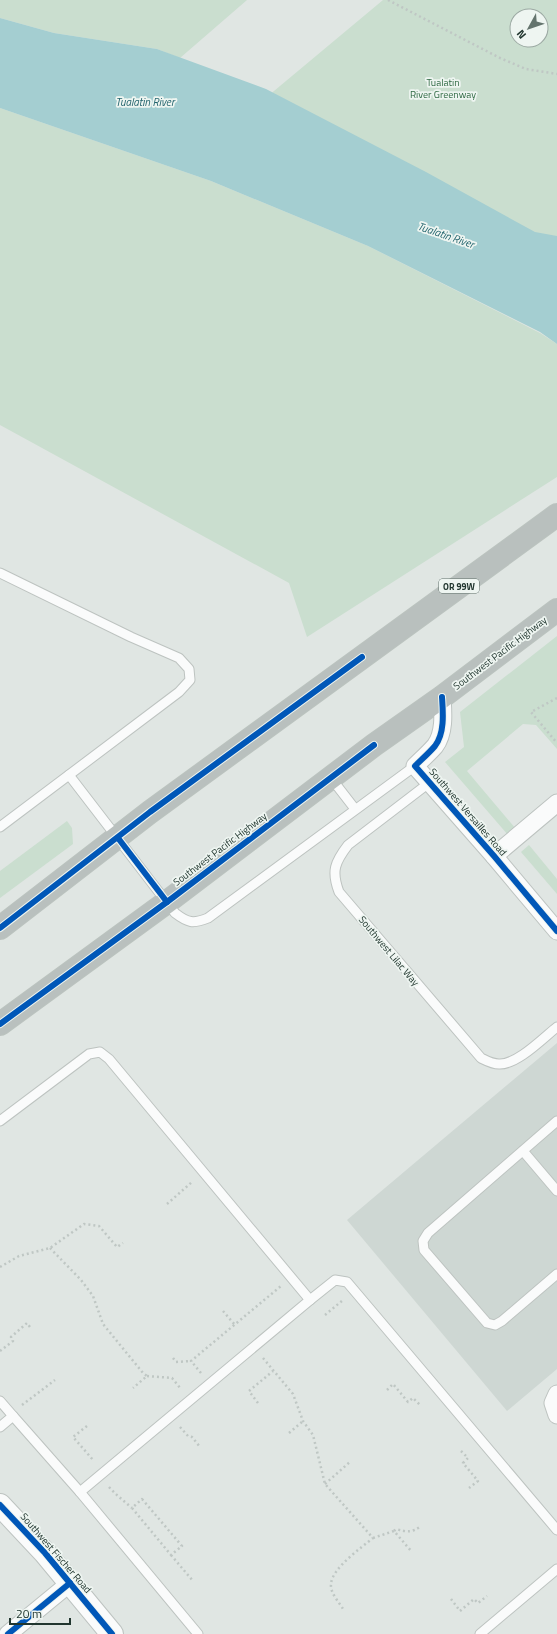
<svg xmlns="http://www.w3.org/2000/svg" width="557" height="1634" font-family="'Titillium Web',sans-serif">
<rect width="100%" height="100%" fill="#e0e6e3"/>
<!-- built -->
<polygon fill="#ced7d3" points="557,1043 557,1369 507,1411 347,1220"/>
<!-- green -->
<g fill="#cadecf" fill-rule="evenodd">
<polygon points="0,0 247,0 180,58 157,49 54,33 0,18"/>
<path d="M383 0H557V260L268 96ZM517 16H541V40H517Z"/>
<polygon points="0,108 211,181 368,246 540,333 557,344 557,477 307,637 289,583 0,425"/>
<polygon points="557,636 557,749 536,725 523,724 467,771 516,829 508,835 445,762 464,747 460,712"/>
<polygon points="67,821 72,828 73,844 0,898 0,871"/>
<polygon points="529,845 557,879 557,894 521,852"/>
</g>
<!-- water -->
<polygon fill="#a4ced1" points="0,18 54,33 157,49 266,89 426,172 535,232 557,236 557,344 540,332 368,246 211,181 0,108"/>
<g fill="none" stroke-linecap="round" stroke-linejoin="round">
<!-- lane casing -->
<g stroke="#bdc3c0" stroke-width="11">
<g id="lane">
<polyline points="0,573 131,637 179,658 189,669 190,680 179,692 0,827"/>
<path d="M69 775 175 913C188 923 193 924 208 918L415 766"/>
<polyline points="331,778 355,809"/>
<path d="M429 783 348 845C335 862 331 871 339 892L481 1058C487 1061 492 1064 499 1064 517 1065 543 1038 557 1027"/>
<polyline points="0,1121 89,1054 100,1052 109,1059 310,1300"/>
<polyline points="557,1121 428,1233 423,1241 424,1250 487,1323 495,1325 502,1321 557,1274"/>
<polyline points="523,1151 557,1191"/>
<polyline points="0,1401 13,1416 0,1427"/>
<polyline points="13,1416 80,1492 198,1634"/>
<polyline points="80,1492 310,1300 335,1280 347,1282 557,1530"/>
<polyline points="480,1634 557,1569"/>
</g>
</g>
<!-- street casing -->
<g stroke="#bdc3c0" stroke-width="19">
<g id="street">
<path d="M442 697C443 712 445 733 435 746 429 753 421 760 415 766L494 856 557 931"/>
<polyline points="494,856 557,803"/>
<polyline points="557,1394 553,1403 557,1415"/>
<polyline points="8,1634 70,1583"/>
</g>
</g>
<!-- secondary casing -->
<g stroke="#bdc3c0" stroke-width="24">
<polyline id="secondary" points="0,1505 45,1553 112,1634"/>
</g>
<!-- highway casing -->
<g stroke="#bbc3bf" stroke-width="24">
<g id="highway">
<polyline points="0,928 150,812 557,515"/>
<polyline points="0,1024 167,902 374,745 442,697 557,610"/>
</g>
</g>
<!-- path -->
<g stroke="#bfc7c4" stroke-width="2.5" stroke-dasharray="2 3" stroke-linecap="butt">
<polyline points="388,0 500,58 526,69 557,74"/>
<polyline points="557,698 531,712 557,743"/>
<polyline points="167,1204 192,1182"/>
<polyline points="50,1248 81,1280 93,1296 103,1324 143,1373 147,1376 133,1388"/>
<polyline points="0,1267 19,1256 50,1248 84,1224 99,1226 117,1247 123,1243"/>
<polyline points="223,1311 235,1325"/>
<polyline points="325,1315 343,1300"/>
<polyline points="0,1351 13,1341 11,1337 27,1323 30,1327"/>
<polyline points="173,1358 176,1362 191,1361"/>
<path d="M263 1358 293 1394 303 1421 313 1435 325 1484 373 1538C361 1548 332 1568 331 1584 330 1593 339 1602 343 1609"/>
<polyline points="201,1373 191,1361 281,1286"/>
<polyline points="147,1376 172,1378 181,1389"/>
<polyline points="387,1390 393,1384 408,1402 413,1398 421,1406"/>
<polyline points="258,1403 249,1391 273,1371"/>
<polyline points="22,1405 55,1380"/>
<polyline points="87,1426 73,1437 94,1461"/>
<polyline points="180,1427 188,1436 192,1437 200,1447"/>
<polyline points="289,1433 303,1421"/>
<polyline points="461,1451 468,1458 463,1463 478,1481 469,1488"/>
<polyline points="325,1484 351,1461"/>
<path d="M109 1487C116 1495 124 1501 132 1508"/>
<polygon points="142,1499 182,1546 171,1555 132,1508"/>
<path d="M394 1531 396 1529C406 1532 412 1533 421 1526"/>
<polyline points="373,1538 394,1531 412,1552"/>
<polyline points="171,1555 193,1581"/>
<polyline points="451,1599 460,1611 474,1599 478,1603 487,1596"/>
</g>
<!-- lane -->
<use href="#lane" stroke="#fafbfb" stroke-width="9"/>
<!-- street -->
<use href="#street" stroke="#fafbfb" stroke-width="17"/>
<!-- secondary -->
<use href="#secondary" stroke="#fafbfb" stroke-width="22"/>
<!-- highway -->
<use href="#highway" stroke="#b9c0be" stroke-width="22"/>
<!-- cycleway casing -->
<g stroke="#eef5f1" stroke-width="8">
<g id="cycleway">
<path d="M442 697C443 712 445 733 435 746 429 753 421 760 415 766L494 856 557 931"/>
<polyline points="118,838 167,902"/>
<polyline points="0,928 150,812 362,657"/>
<polyline points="0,1024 167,902 374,745"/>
<polyline points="0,1505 45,1553 112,1634"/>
<polyline points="8,1634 70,1583"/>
</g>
</g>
<!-- cycleway -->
<use href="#cycleway" stroke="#0057b8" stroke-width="6"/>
</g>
<g text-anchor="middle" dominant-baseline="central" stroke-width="3.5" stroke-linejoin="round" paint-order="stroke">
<!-- shield labels -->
<rect fill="#eef5f1" stroke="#5e6f69" stroke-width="1" x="439" y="579" width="40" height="14" rx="3"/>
<g font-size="9" font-weight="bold" fill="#21362f">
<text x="459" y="586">OR 99W</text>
</g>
<!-- park labels -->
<g font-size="10" fill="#2f6943" stroke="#eef5f1">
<text x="443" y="82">Tualatin<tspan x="443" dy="12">River Greenway</tspan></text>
</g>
<!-- street labels -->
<g font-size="10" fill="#21362f" stroke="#eef5f1">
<text transform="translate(500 653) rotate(-37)">Southwest Pacific Highway</text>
<text transform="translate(468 812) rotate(49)">Southwest Versailles Road</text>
<text transform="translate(220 849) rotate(-37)">Southwest Pacific Highway</text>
<text transform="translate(389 951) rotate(50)">Southwest Lilac Way</text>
<text transform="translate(56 1553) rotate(49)">Southwest Fischer Road</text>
</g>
<!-- water labels -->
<g font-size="11" font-style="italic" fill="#21636c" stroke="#eef5f1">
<text x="145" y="102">Tualatin River</text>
<text transform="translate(446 235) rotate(19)">Tualatin River</text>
</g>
</g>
<!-- north arrow -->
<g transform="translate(529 28) rotate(230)"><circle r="19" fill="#eef5f1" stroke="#9ca9a3"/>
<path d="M0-3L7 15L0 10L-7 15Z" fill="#64746e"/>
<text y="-6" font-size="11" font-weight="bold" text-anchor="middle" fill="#21362f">N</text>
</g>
<!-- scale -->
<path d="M10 1618v6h60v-6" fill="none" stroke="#21362f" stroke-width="2"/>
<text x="16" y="1618" font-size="12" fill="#21362f" stroke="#eef5f1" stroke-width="3" paint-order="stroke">20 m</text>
</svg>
